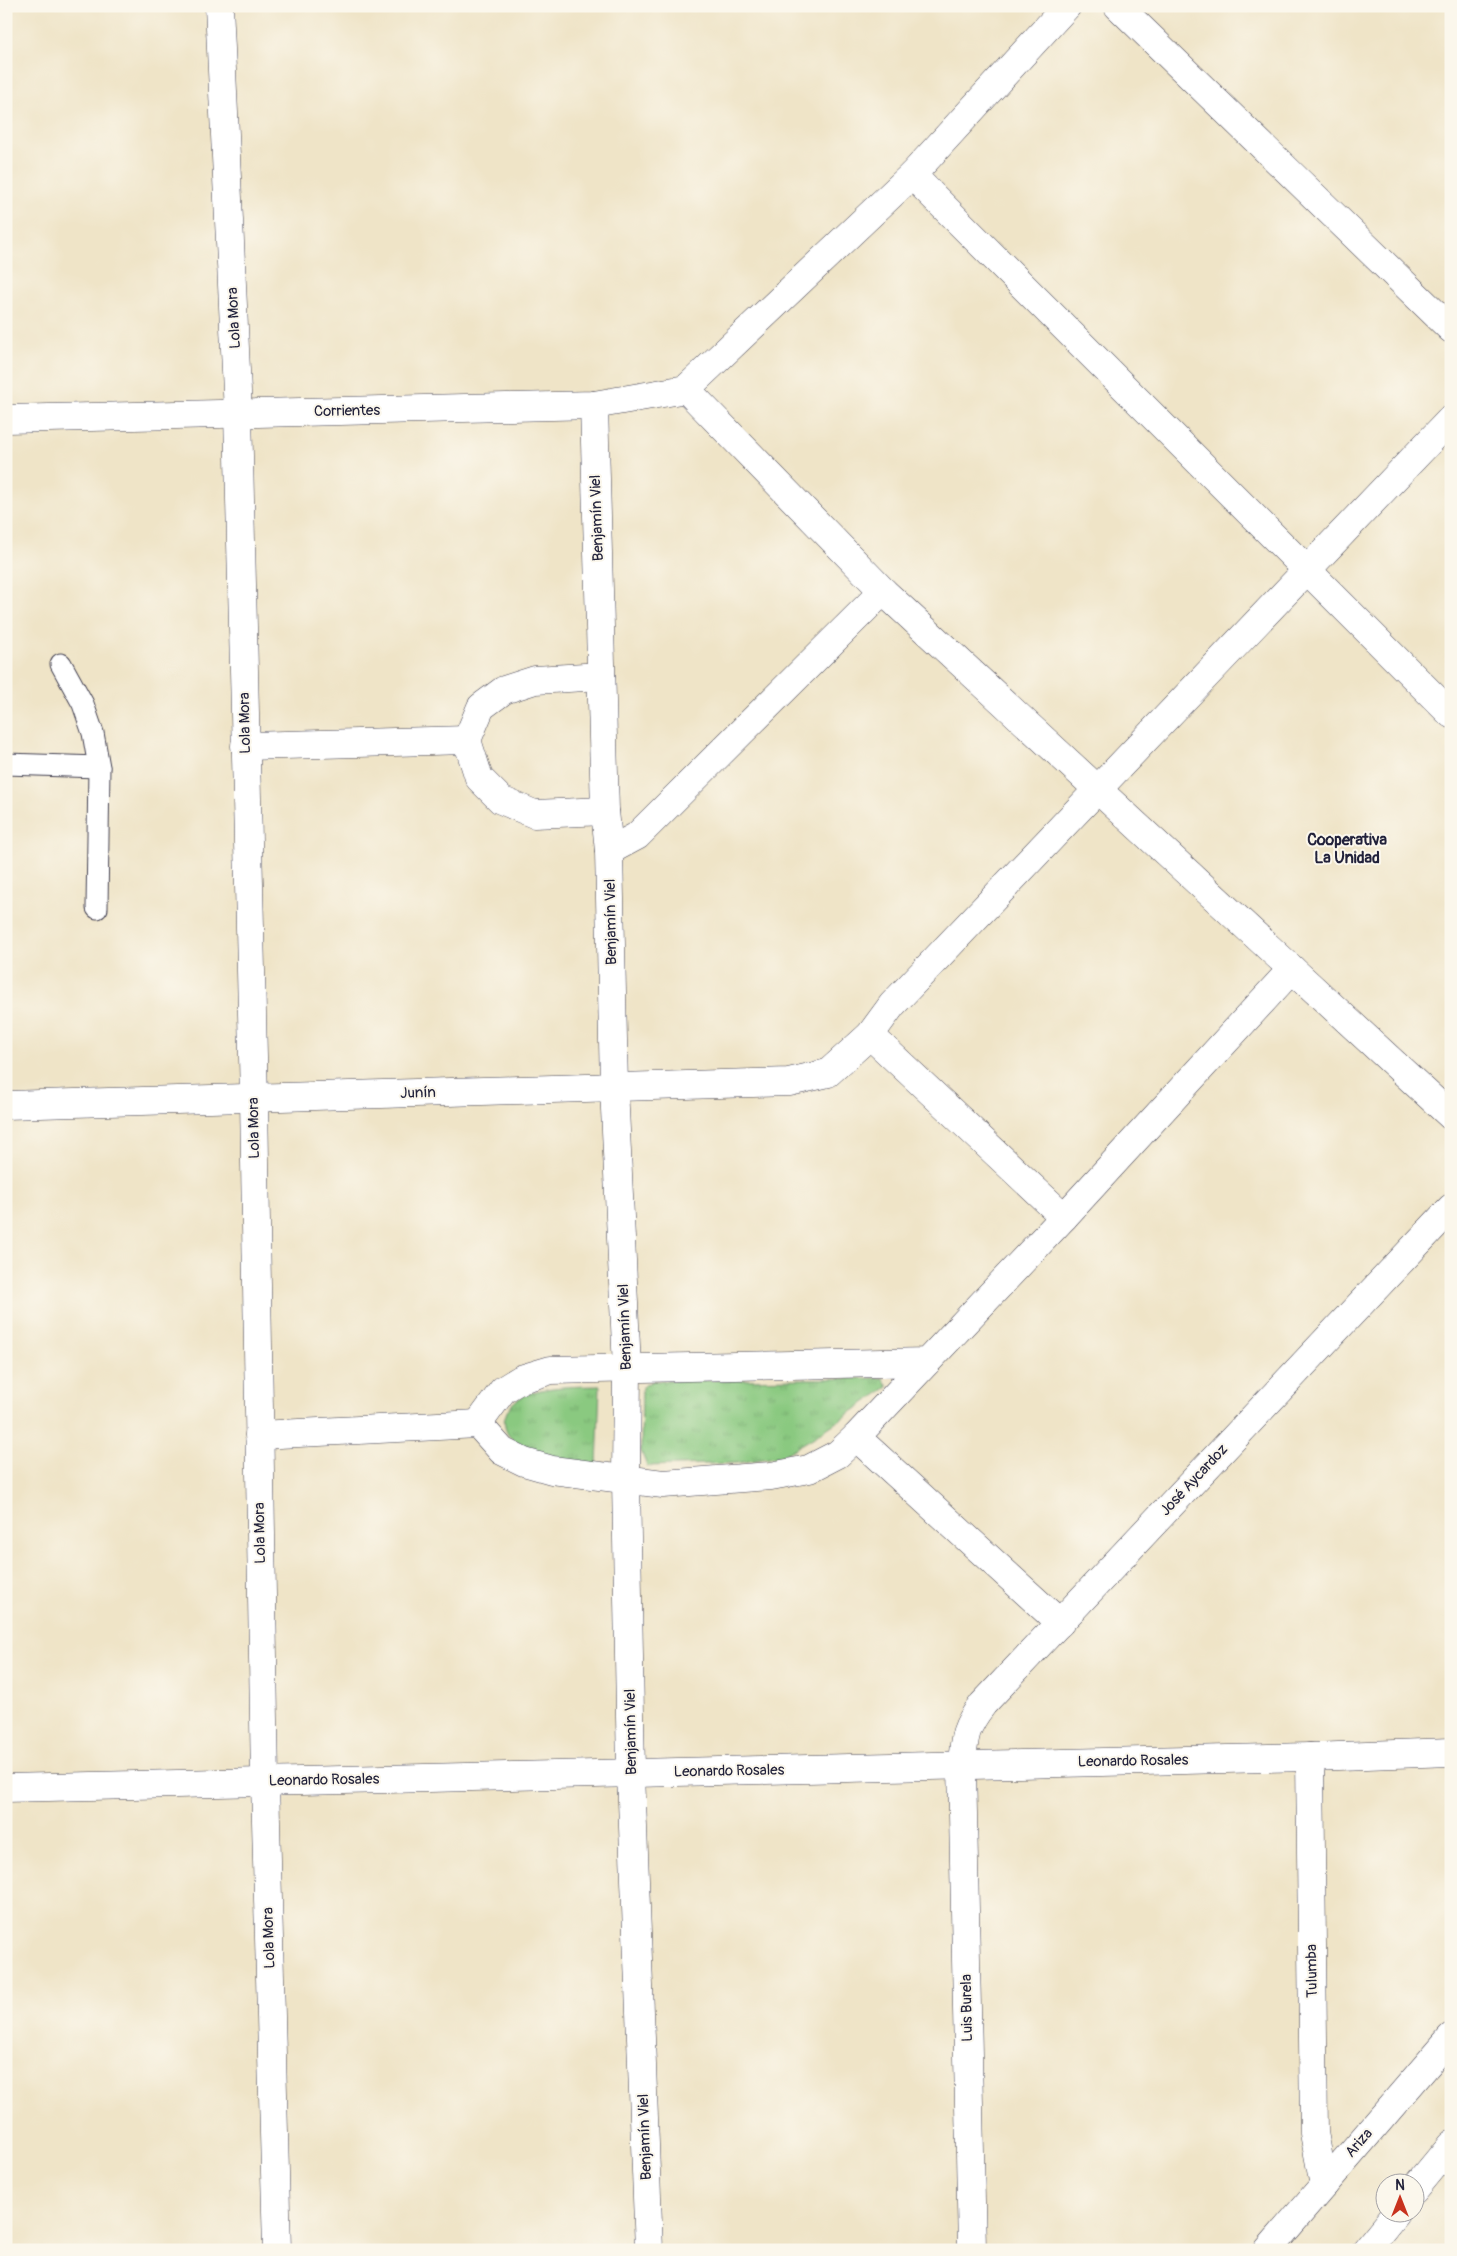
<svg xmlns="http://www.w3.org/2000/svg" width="1457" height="2256" font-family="Pangolin,sans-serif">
<defs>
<pattern id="park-tufts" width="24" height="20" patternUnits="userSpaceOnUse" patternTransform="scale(1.25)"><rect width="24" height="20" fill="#8ac980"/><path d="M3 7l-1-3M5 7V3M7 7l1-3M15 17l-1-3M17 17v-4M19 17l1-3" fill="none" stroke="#77ac70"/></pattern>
</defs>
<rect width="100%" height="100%" fill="#fbf7ec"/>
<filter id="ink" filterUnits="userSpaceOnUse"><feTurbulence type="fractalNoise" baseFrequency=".02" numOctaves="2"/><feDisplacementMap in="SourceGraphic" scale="10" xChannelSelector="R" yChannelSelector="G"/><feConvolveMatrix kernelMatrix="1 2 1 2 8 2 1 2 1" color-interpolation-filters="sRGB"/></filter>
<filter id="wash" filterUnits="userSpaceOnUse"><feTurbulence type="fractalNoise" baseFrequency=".0096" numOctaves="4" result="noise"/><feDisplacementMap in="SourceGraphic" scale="20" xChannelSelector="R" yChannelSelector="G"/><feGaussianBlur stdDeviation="1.12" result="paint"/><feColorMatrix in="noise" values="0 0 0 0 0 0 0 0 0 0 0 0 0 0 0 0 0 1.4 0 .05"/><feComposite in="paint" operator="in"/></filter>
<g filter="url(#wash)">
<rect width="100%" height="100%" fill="#efe4c7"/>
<!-- park -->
<g fill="url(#park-tufts)" stroke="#56765e">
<polygon points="883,1378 888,1387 816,1436 782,1456 737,1463 647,1466 641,1451 642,1387 652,1381"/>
<path d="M600 1386 597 1466C569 1460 535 1457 511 1438 506 1434 503 1423 505 1417 514 1383 572 1387 600 1386Z"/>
</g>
</g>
<g filter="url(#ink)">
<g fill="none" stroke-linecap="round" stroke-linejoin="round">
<!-- service casing -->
<g stroke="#413f50" stroke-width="23">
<g id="service">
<polyline points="61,664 83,704 93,733 99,767 97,908"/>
<polyline points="6,764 99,767"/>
</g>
</g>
<!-- minor casing -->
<g stroke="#413f50" stroke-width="29">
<g id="minor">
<polyline points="219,6 238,413 254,1099 265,1782 277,2250"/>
<polyline points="1118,6 1451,329"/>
<polyline points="912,175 1451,714"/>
<polyline points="686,389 883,591 1451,1116"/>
<polyline points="686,389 912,175 1067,6"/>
<polyline points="594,405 605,811 609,851 614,1087 627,1368 626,1479 631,1774 649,2250"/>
<polyline points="6,419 594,405 686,389"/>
<polyline points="601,676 535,680 504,690 481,707 467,740 479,778 501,800 534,814 605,811"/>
<polyline points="245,746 467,740"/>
<polyline points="609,851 637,836 883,591"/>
<polyline points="870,1035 1064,1217"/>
<polyline points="6,1105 789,1082 828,1073 870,1035 892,1005 1451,419"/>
<polyline points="927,1362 551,1370 521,1379 503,1390 478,1424 502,1451 524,1462 552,1470 663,1484 771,1476 809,1469 838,1454 856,1437 1064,1217 1292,969"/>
<polyline points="259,1435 478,1424"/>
<polyline points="856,1437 1060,1623"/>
<polyline points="1310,1757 1314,2133 1324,2185"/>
<polyline points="6,1788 1310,1757 1451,1752"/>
<polyline points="1414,2190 1451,2145"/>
<path d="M972 2250 962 1765C964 1736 965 1727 983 1704L1451 1208"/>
<polyline points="1268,2250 1451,2037"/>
<polyline points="1366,2250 1395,2214"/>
</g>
</g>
<!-- service -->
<use href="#service" stroke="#fff" stroke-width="21"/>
<!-- minor -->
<use href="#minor" stroke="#fff" stroke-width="28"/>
</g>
</g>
<g text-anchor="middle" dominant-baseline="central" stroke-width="4" stroke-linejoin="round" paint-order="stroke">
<!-- street labels -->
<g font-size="15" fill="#22223b" stroke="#fbf7ec">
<text transform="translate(234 318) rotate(-93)">Lola Mora</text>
<text transform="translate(347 411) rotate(-1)">Corrientes</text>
<text transform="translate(597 518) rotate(-92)">Benjamín Viel</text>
<text transform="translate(245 723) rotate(-91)">Lola Mora</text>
<text transform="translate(611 922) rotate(-91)">Benjamín Viel</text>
<text transform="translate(418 1093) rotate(-2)">Junín</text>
<text transform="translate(254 1128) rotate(-91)">Lola Mora</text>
<text transform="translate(625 1327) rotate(-92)">Benjamín Viel</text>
<text transform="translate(1194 1480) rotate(-47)">José Aycardoz</text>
<text transform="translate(260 1533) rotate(-91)">Lola Mora</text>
<text transform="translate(631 1732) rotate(-91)">Benjamín Viel</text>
<text transform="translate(1133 1761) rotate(-1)">Leonardo Rosales</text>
<text transform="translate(729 1771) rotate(-1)">Leonardo Rosales</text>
<text transform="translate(324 1780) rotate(-1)">Leonardo Rosales</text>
<text transform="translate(269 1938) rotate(-92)">Lola Mora</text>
<text transform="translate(1312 1971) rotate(-91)">Tulumba</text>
<text transform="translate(967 2008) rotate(-91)">Luis Burela</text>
<text transform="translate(645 2137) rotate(-92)">Benjamín Viel</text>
<text transform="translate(1359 2143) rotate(-49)">Ariza</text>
</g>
<!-- neighbourhood labels -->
<g font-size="16" font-weight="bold" fill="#22223b" stroke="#fbf7ec">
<text x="1347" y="840">Cooperativa<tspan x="1347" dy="18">La Unidad</tspan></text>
</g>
</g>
<!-- margin -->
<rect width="1457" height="2256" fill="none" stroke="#fbf7ec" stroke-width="25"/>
<!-- north arrow -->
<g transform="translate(1400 2198)"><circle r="24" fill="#fbf7ec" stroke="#a4a2a5"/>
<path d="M0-4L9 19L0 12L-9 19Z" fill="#c8321e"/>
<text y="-8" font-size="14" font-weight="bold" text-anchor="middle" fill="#22223b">N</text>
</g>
</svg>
